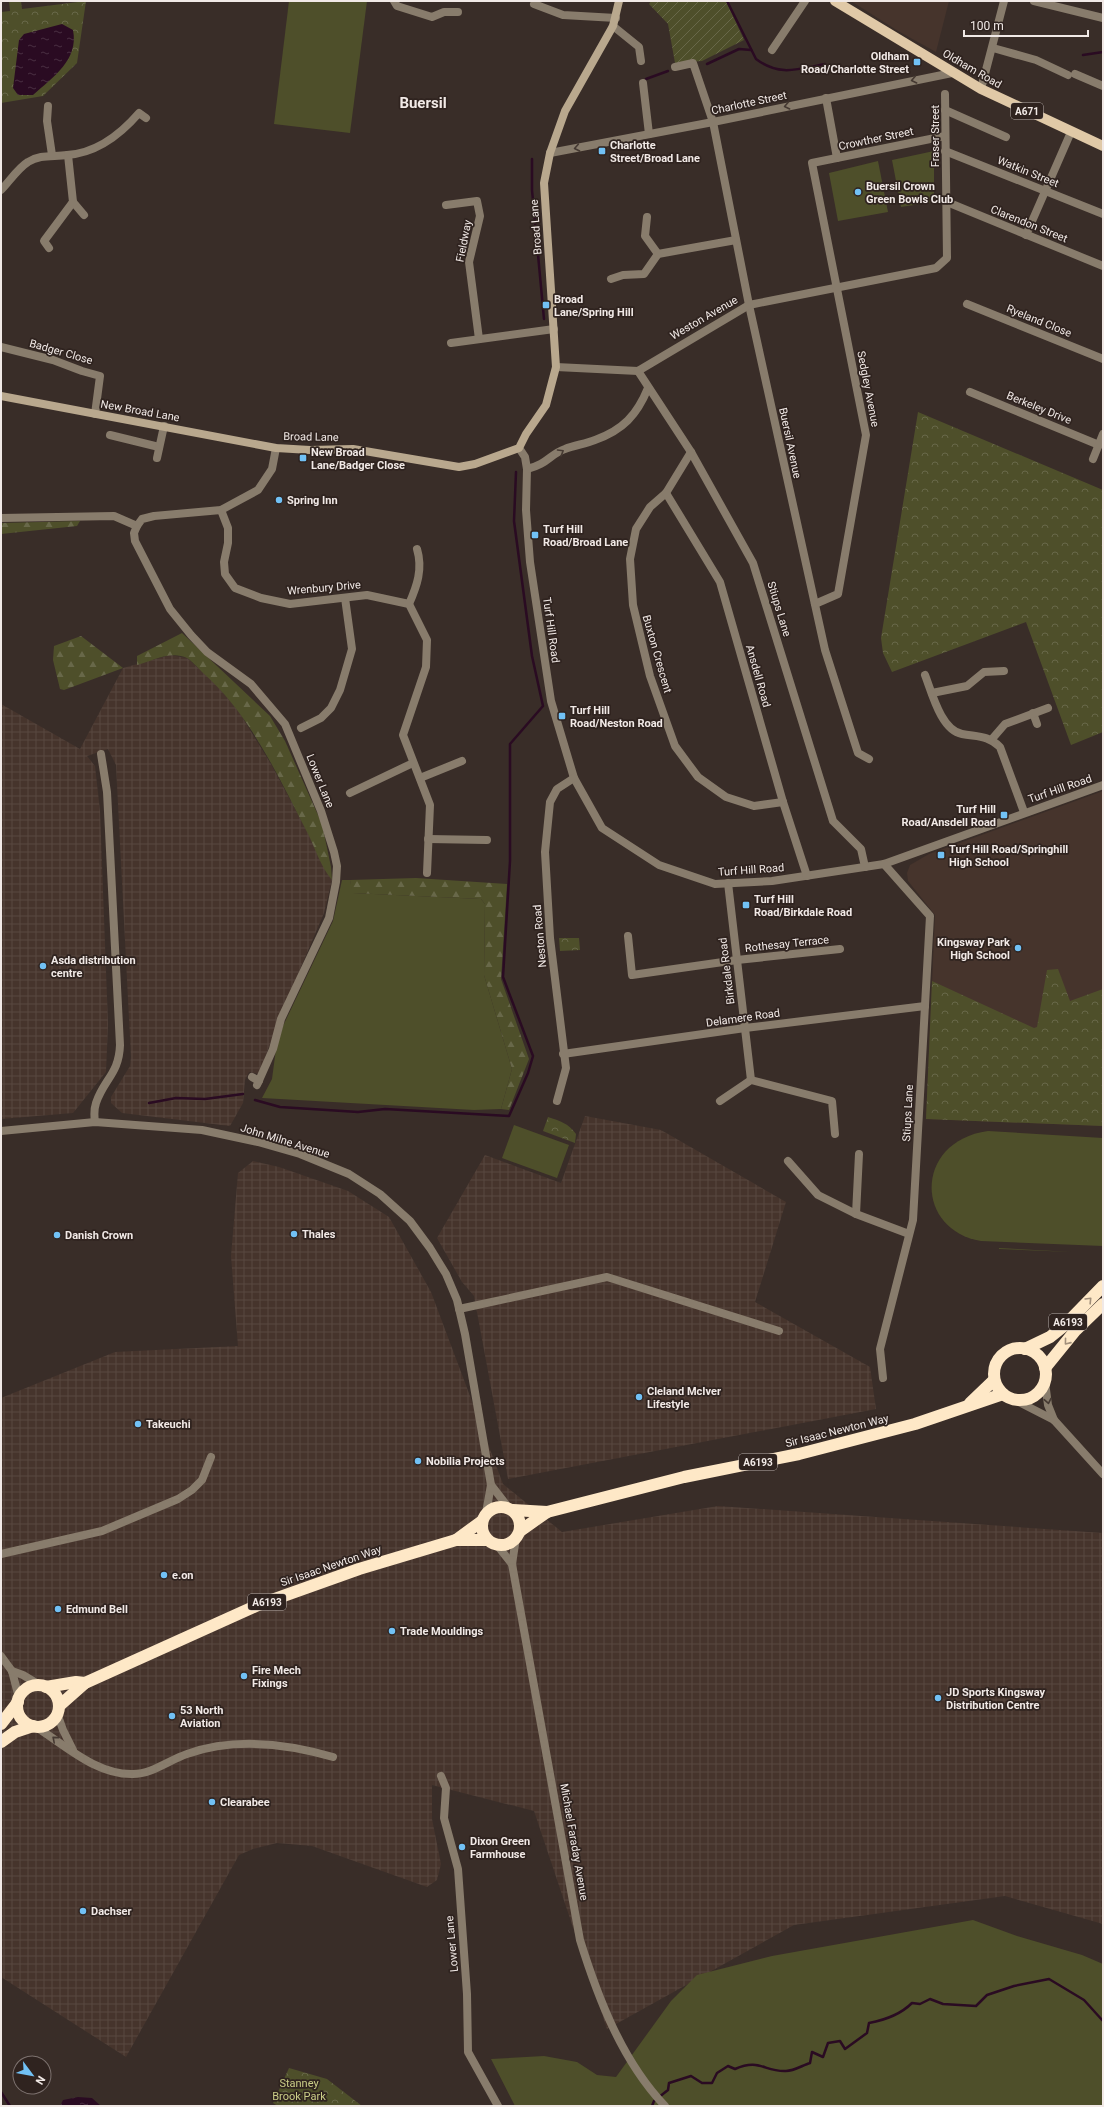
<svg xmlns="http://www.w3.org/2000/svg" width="1104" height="2107" font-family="Roboto,sans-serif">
<defs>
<pattern id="industrial-grid" width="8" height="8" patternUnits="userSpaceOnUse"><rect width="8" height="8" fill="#46342c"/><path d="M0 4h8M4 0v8" fill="none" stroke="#584840"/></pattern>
<pattern id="forest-firs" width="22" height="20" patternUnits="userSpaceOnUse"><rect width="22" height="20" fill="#4e4f2a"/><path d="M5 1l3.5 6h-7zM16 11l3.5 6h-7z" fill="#686849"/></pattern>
<pattern id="park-crowns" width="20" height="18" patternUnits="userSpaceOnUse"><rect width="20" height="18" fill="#4e4f2a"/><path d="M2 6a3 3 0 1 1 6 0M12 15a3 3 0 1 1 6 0" fill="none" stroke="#686849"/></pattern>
<pattern id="garden-furrows" width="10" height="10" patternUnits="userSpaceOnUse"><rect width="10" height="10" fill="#4e4f2a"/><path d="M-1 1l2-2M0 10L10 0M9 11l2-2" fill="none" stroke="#686849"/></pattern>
<pattern id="water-ripples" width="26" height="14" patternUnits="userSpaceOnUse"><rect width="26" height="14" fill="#2a0b22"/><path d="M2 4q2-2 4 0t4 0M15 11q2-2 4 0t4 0" fill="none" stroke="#492f42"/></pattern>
</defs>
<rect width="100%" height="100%" fill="#392d28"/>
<!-- built -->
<g fill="#46342c">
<polygon points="851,1 949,1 936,52 898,31"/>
<polygon points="1103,791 1103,1126 926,1119 935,915 908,881 907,873 910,865 929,854"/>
</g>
<!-- industrial -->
<g fill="url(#industrial-grid)">
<polygon points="170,655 187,658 215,683 239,712 271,764 308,833 325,869 332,880 324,913 281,1014 259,1074 249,1072 245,1080 243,1103 230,1126 122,1113 111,1103 111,1097 130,1066 131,1057 116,765 108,749 87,756 95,766 100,811 108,1024 106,1072 73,1113 1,1119 1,704 80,749 123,668"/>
<polygon points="585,1116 661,1130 786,1202 755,1302 870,1367 876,1409 508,1479 474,1296 462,1282 437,1238 485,1155 561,1183"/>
<polygon points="253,1161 279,1167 348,1191 389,1217 431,1292 503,1484 562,1532 718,1506 1103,1533 1103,1924 1005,1896 794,1925 607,2029 534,1811 432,1785 432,1819 441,1864 437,1880 427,1887 312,1846 277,1843 253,1849 239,1855 126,2057 1,1977 1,1398 115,1352 238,1346 231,1256 238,1173"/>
</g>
<!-- grass -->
<g fill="#4e4f2a">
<polygon points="289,1 367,1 350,133 274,124"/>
<polygon points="934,151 934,202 901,207 892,160"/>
<polygon points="878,161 888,212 838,221 829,173"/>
<polygon points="342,880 350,880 353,893 481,899 485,904 484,975 512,1069 501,1109 474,1110 262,1098 272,1079 276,1049 283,1026 333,921"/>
<polygon points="514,1125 569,1145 557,1178 502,1158"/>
<path d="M988 1131 1103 1138V1246L981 1241C914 1230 914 1141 988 1131Z"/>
<polygon points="999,1248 1072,1252 999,1249"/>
<polygon points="973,1920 1017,1936 1082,1955 1103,1964 1103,2106 515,2106 491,2059 544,2056 577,2062 597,2075 616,2077 671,2001 697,1975 772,1956"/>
</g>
<!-- forest -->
<g fill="url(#forest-firs)">
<polygon points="80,521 77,526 1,534 1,523"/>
<path d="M182 633 270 716 285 741 322 824 331 867 332 880C320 866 315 847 307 832 278 776 250 714 202 672 198 668 192 661 187 658 171 650 152 661 137 665V656Z"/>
<polygon points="81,636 123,668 64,690 60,689 53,660 54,646"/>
<polygon points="416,878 507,884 501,979 529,1059 509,1110 501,1109 512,1069 484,975 485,904 481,899 352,893 350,880"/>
</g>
<!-- park -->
<g fill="url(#park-crowns)">
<polygon points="9,1 21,1 22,9 86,1 77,63 43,96 1,103 1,12 10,11"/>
<polygon points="918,412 1103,490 1103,732 1071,745 1026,622 892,672 883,653 881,638"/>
<polygon points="559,938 579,938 580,950 560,951"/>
<polygon points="1058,969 1070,1001 1103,989 1103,1126 926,1119 932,981 1034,1028 1037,1027 1047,970"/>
<path d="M548 1117C560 1121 568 1123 576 1134L575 1143 543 1131Z"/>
<polygon points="289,2068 327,2079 362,2106 278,2106 273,2103"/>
</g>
<!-- garden -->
<polygon fill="url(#garden-furrows)" points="651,1 726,1 744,40 702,61 675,63 668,24 649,4"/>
<!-- water -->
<g fill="url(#water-ripples)">
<path d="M62 24 73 30C79 60 53 77 33 95H18L13 88 19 40 24 34Z"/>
<polygon points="78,2097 92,2098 101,2106 60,2106 63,2100"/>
</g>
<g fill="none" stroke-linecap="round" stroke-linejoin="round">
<!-- stream -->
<g stroke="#2a0b22" stroke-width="2.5">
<path d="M727 1 756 59C780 77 798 69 825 64"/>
<polyline points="1083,55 1103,52"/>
<polyline points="707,64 739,49 751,50"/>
<polyline points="646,79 668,71"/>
<polyline points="532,159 532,190 544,319"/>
<polyline points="255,1100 280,1107 358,1112 385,1109 509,1116 528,1073 533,1056 503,977 510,861 510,744 543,706 532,656 514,521 516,472"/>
<polyline points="149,1103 176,1098 205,1099 243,1094"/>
<polyline points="1,2092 10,2106"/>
<path d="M652 2106 654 2101 668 2090 669 2083 691 2076 702 2083H712L717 2073 728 2066 735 2069C760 2058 764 2072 786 2071 794 2071 803 2065 810 2063L812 2052 823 2057 828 2043 840 2041 845 2049 867 2033 869 2023C885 2020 900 2015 912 2003L920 2004 930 1999 943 2004 976 2006 987 1995 1014 1986 1049 1979 1084 2000 1103 2021"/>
</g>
<!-- street -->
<g stroke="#887c6c" stroke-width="8">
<polyline points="394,1 397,6 432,17 444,12 458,12"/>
<polyline points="1034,1 1103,18"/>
<polyline points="534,4 563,15 616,18"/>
<polyline points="613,26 639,47 641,61"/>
<polyline points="993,48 1036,60 1068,75"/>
<polyline points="772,50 805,1"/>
<polyline points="675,67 693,63 713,122 749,305 825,650 858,753 869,759"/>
<polyline points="1075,74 1103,86"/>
<polyline points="643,83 649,134"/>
<polyline points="981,89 1004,1"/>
<polyline points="826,98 837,158"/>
<polyline points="48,106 47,121 52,155"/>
<polyline points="945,110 1006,137"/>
<polyline points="945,151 1103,214"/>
<polyline points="550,153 713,122 952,73"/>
<path d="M1 190C9 182 18 168 28 162 40 154 54 157 67 155 97 153 120 135 139 113L146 118"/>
<polyline points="73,202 84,215"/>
<polyline points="947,202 1103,266"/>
<polyline points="446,205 477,201 480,216 469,262 479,339"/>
<polyline points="647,217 645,236 658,254"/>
<polyline points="1026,235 1071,132"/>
<polyline points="49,248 44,241 73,202 68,155"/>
<polyline points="611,279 623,275 644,274 658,254 736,240"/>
<polyline points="967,304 1103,359"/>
<polyline points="451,343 554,329"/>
<polyline points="1,347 53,360 82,371 100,376 95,414"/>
<polyline points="556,367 638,371 749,305 936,268 947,258 945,94"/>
<polyline points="638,371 691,452 753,563 833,821 861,849 865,867"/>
<polyline points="970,392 1099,445"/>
<polyline points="110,435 159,447"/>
<polyline points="519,448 525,457 527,469 526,510 530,562 551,701 574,778 602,828 659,865 715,884 772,881 884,864 1103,785"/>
<polyline points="691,452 666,493 650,507 636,529 630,559 633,605 650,676 675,746 698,777 726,797 754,806 783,802"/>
<polyline points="157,458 164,426"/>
<polyline points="1093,459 1103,434"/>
<path d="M527 469C548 464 550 454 565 449 575 445 585 444 595 440 623 430 637 415 648 388"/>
<polyline points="666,493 720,582 783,802 807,876"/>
<polyline points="221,510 228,528 228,543 224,562 225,574 235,588 261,598 290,604 367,595 409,604 427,640 426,667 403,735 430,805 427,873"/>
<polyline points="1,518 114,516 137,526 142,519 154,516 221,510 258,490 272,469 276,448"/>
<polyline points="137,526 134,533 135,541 170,609 191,635 207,652 251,684 285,724 321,811 334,852 337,866 336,882 329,918 281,1019 273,1049 257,1085"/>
<path d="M409 604C417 586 423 569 417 549"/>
<polyline points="815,604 838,594 866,435 812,163 945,136"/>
<path d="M925 675C932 693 941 730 962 734 977 737 988 735 1000 747L1024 812"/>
<polyline points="932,693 967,686 984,672 1004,671"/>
<polyline points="1033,713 1037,724"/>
<polyline points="301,728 321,718 331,708 340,690 352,649 345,598"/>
<polyline points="992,739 1005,724 1048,708"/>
<polyline points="420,778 462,761"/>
<polyline points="350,793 413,763"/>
<polyline points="428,839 487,840"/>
<polyline points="728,883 751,1080"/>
<polyline points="628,936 632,975 737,960 840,949"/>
<polyline points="563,1054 745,1028 925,1006"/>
<polyline points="252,1077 259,1081"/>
<polyline points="557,1101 566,1068 550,938 545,852 550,802 557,789 574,778"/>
<polyline points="720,1101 751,1080 832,1101 835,1134"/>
<path d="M95 1122C94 1115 94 1109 96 1103 104 1079 119 1074 120 1045L107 792 101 754"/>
<polyline points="1,1131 95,1122 202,1130 258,1142 300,1154 349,1174 380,1194 410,1221 430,1248 446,1274 457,1300 465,1334 491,1485 486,1513"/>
<polyline points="788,1161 818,1195 856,1214 909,1234"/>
<polyline points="856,1214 859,1154"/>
<polyline points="459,1309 607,1277 779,1331"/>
<polyline points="883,1378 880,1349 913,1220 930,916 884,864"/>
<polyline points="1045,1382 1048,1405 1054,1420"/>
<polyline points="1015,1400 1054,1420 1103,1474"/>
<polyline points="491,1485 508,1507"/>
<path d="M516 1538 512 1564 580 1940C598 1998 622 2061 665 2106"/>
<polyline points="497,1545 512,1564"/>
<polyline points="1,1554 102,1531 178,1499 192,1490 202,1480 211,1457"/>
<polyline points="1,1656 12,1671 19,1698"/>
<polyline points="12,1671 23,1675 41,1686"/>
<polyline points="57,1713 63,1730 73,1750"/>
<path d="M36 1727C65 1745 96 1775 133 1774 152 1774 169 1760 187 1754 235 1737 285 1743 333 1757"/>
<polyline points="441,1776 446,1788 444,1818 458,1869 467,1994 468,2052 498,2106"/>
</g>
<!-- secondary -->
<polyline stroke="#b9a88e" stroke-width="8" points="1,396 276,448 310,450 353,449 459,467 475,464 519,448 526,434 546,405 556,367 544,183 550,153 565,111 613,26 619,1"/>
<!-- primary -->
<polyline stroke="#e0c9a7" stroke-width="10" points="835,1 981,89 1103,146"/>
<!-- highway -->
<g stroke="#fee8c7" stroke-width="12">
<circle cx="1020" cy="1374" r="26"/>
<polyline points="1025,1349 1050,1337 1065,1325 1103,1286"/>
<polyline points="1045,1368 1075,1331 1103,1304"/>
<polyline points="970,1403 994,1380"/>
<circle cx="501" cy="1526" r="19"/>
<polyline points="513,1510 547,1512 684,1477 799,1454 915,1424 1003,1394"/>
<polyline points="520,1531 547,1512"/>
<polyline points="456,1540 482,1521"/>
<circle cx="38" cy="1706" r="21"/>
<polyline points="46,1687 76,1682 85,1683"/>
<polyline points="59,1706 85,1683 258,1605 359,1569 456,1540 487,1540"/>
<polyline points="1,1724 18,1702"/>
<polyline points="1,1742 15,1732 33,1726"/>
</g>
</g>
<!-- one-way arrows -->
<defs><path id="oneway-chevron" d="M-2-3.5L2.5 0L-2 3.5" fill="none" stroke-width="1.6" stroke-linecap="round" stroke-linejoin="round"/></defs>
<g stroke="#453932">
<use href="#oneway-chevron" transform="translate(914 80) rotate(168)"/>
<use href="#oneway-chevron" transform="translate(787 106) rotate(168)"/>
<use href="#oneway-chevron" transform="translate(577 148) rotate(169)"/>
<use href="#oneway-chevron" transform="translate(561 452) rotate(-31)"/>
<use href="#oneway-chevron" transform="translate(1048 1401) rotate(79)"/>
<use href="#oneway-chevron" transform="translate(55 1739) rotate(-139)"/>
</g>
<g stroke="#a18f7b">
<use href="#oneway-chevron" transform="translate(1089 1300) rotate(-46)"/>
<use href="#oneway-chevron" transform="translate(1067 1342) rotate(129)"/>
</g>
<!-- markers -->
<g fill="#71c1f5" stroke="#2f231f" stroke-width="1.5">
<rect x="913" y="58" width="8" height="8" rx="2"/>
<rect x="598" y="147" width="8" height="8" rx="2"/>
<circle cx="858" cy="192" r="4"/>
<rect x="542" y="301" width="8" height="8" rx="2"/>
<rect x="299" y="454" width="8" height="8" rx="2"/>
<circle cx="279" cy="500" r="4"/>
<rect x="531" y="531" width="8" height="8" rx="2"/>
<rect x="558" y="712" width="8" height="8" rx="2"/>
<rect x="1000" y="811" width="8" height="8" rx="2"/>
<rect x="937" y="851" width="8" height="8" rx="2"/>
<rect x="742" y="901" width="8" height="8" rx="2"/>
<circle cx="1018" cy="948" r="4"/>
<circle cx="43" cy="966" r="4"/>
<circle cx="294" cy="1234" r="4"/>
<circle cx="57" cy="1235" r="4"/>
<circle cx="639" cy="1397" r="4"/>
<circle cx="138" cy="1424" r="4"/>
<circle cx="418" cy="1461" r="4"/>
<circle cx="164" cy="1575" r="4"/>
<circle cx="58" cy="1609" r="4"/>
<circle cx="392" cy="1631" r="4"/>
<circle cx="244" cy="1676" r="4"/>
<circle cx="938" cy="1698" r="4"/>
<circle cx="172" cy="1716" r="4"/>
<circle cx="212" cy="1802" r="4"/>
<circle cx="462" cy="1847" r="4"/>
<circle cx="83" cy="1911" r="4"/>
</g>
<g text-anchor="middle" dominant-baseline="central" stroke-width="3.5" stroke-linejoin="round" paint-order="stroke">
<!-- shield labels -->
<g fill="#2f231f" stroke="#b7aeaa" stroke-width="1">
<rect x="1011" y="103" width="32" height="16" rx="3"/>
<rect x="1049" y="1314" width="38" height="16" rx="3"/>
<rect x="739" y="1454" width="38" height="16" rx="3"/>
<rect x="248" y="1594" width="38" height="16" rx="3"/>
</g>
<g font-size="10" font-weight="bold" fill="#f1e9e6">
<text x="1027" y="111">A671</text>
<text x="1068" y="1322">A6193</text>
<text x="758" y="1462">A6193</text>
<text x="267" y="1602">A6193</text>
</g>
<!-- poi labels -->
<g font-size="11" font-weight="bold" fill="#f1e9e6" stroke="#2f231f" text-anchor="start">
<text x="909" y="56" text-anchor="end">Oldham<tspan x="909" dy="13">Road/Charlotte Street</tspan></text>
<text x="610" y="145">Charlotte<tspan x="610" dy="13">Street/Broad Lane</tspan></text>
<text x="866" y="186">Buersil Crown<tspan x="866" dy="13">Green Bowls Club</tspan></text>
<text x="554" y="299">Broad<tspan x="554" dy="13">Lane/Spring Hill</tspan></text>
<text x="311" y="452">New Broad<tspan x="311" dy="13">Lane/Badger Close</tspan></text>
<text x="287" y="500">Spring Inn</text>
<text x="543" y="529">Turf Hill<tspan x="543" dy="13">Road/Broad Lane</tspan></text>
<text x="570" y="710">Turf Hill<tspan x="570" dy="13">Road/Neston Road</tspan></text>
<text x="996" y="809" text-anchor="end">Turf Hill<tspan x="996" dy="13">Road/Ansdell Road</tspan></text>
<text x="949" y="849">Turf Hill Road/Springhill<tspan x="949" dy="13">High School</tspan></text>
<text x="754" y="899">Turf Hill<tspan x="754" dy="13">Road/Birkdale Road</tspan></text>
<text x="1010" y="942" text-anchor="end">Kingsway Park<tspan x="1010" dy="13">High School</tspan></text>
<text x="51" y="960">Asda distribution<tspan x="51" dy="13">centre</tspan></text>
<text x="302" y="1234">Thales</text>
<text x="65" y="1235">Danish Crown</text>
<text x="647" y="1391">Cleland McIver<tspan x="647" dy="13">Lifestyle</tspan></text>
<text x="146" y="1424">Takeuchi</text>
<text x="426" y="1461">Nobilia Projects</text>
<text x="172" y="1575">e.on</text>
<text x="66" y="1609">Edmund Bell</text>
<text x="400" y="1631">Trade Mouldings</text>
<text x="252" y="1670">Fire Mech<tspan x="252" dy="13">Fixings</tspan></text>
<text x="946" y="1692">JD Sports Kingsway<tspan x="946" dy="13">Distribution Centre</tspan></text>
<text x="180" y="1710">53 North<tspan x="180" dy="13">Aviation</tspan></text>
<text x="220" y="1802">Clearabee</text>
<text x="470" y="1841">Dixon Green<tspan x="470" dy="13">Farmhouse</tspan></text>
<text x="91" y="1911">Dachser</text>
</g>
<!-- street labels -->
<g font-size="11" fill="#f1e9e6" stroke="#2f231f">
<text transform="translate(972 69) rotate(30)">Oldham Road</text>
<text transform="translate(749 103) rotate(-12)">Charlotte Street</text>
<text transform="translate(935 136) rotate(-90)">Fraser Street</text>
<text transform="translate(876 139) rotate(-12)">Crowther Street</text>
<text transform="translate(1028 172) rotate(22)">Watkin Street</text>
<text transform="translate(1029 224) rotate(22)">Clarendon Street</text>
<text transform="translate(536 227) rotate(-94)">Broad Lane</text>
<text transform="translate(464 241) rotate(-79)">Fieldway</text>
<text transform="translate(704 318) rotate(-30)">Weston Avenue</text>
<text transform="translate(1039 321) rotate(22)">Ryeland Close</text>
<text transform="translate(61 352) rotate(16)">Badger Close</text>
<text transform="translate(868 389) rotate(79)">Sedgley Avenue</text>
<text transform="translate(1039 408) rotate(22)">Berkeley Drive</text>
<text transform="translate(140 411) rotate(10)">New Broad Lane</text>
<text transform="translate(311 437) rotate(1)">Broad Lane</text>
<text transform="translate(790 443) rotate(78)">Buersil Avenue</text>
<text transform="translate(324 588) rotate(-5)">Wrenbury Drive</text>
<text transform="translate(779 609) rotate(73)">Stiups Lane</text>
<text transform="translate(551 630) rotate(82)">Turf Hill Road</text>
<text transform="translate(657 654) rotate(74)">Buxton Crescent</text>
<text transform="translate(758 676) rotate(74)">Ansdell Road</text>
<text transform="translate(320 781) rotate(68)">Lower Lane</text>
<text transform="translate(1060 789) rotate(-19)">Turf Hill Road</text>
<text transform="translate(751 870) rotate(-4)">Turf Hill Road</text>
<text transform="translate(540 936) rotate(-95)">Neston Road</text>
<text transform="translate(787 944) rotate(-6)">Rothesay Terrace</text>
<text transform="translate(727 971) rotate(-97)">Birkdale Road</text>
<text transform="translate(743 1018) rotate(-8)">Delamere Road</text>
<text transform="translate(908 1113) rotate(-87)">Stiups Lane</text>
<text transform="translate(285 1141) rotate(17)">John Milne Avenue</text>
<text transform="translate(837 1431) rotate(-14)">Sir Isaac Newton Way</text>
<text transform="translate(331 1566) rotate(-19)">Sir Isaac Newton Way</text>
<text transform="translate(574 1842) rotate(80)">Michael Faraday Avenue</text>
<text transform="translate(452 1944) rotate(-95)">Lower Lane</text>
</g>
<!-- park labels -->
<g font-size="11" fill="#cacd87" stroke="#2f231f">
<text x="299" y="2083">Stanney<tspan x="299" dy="13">Brook Park</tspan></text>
</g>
<!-- district labels -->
<g font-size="15" font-weight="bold" fill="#f1e9e6" stroke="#2f231f">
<text x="423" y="103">Buersil</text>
</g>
</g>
<!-- border -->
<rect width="1104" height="2107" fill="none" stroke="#f1e9e6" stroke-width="4"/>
<!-- north arrow -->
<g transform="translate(32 2075) rotate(122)"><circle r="19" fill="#2f231f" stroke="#7d726f"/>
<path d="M0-3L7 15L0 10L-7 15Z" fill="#71c1f5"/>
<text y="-6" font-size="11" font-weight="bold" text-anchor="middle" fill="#f1e9e6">N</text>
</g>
<!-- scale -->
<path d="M964 30v6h124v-6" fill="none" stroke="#f1e9e6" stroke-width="2"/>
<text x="970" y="30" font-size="12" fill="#f1e9e6" stroke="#2f231f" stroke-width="3" paint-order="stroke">100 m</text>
</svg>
